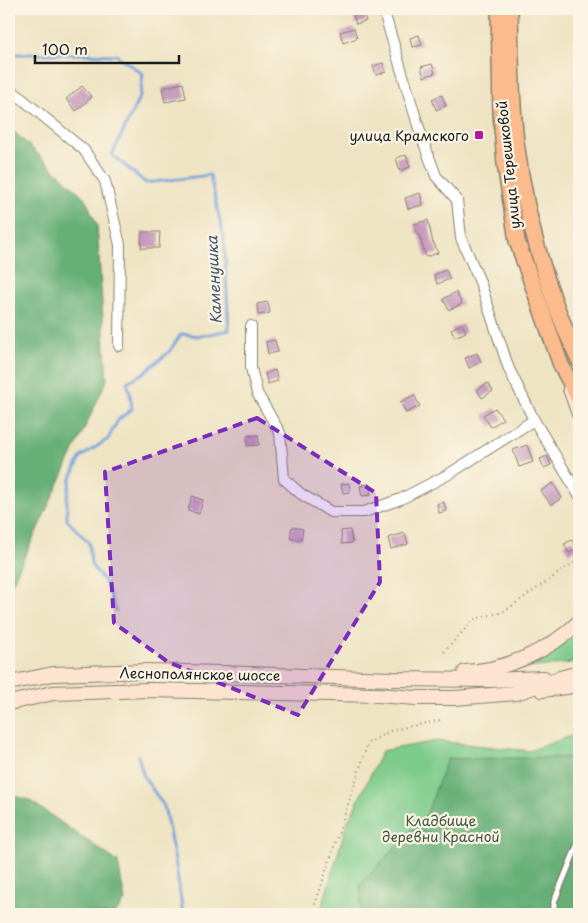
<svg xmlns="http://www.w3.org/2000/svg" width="588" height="923" font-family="'Playpen Sans',sans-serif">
<rect width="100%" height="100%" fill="#fcf5e5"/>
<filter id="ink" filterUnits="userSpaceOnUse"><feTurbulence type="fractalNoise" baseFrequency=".02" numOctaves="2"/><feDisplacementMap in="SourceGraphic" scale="10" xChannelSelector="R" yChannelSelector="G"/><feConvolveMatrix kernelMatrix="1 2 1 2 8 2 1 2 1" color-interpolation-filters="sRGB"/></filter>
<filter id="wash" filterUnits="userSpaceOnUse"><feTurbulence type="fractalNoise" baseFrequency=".0096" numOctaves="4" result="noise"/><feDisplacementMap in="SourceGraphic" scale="20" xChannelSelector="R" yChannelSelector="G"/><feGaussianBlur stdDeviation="1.12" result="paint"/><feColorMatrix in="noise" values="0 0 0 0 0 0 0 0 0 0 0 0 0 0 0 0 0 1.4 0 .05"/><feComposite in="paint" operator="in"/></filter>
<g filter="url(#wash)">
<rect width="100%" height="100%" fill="#eee3c2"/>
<!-- green -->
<g fill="#7dcb8b" stroke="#4c7454">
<polygon points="579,622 579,662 511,670"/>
<polygon points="579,733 579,806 548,914 320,914 346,826 382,751 437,741 529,751"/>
</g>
<!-- forest -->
<g fill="#66af77" stroke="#41664a">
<polygon points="9,127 85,198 97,225 107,380 9,590"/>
<polygon points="579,757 579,914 361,914 360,885 427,813 447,759"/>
<polygon points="9,794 29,800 118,862 125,901 115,914 9,914"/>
</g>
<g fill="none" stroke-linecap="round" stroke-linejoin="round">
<!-- stream -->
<g stroke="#719fda" stroke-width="3">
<polyline points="9,54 79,54 116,55 143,74 140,96 112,155 146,183 210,175 224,239 229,330 200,336 181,334 169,352 142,374 127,382 130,393 132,409 118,420 108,439 81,457 71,478 67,498 67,520 89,543 91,565 105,582 116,611"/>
<polyline points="138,756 144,777 164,806 176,866 183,914"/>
</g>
</g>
<g id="blocks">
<!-- building -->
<g fill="#c597bb">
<polygon points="351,9 362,9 366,21 356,24"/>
<polygon points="354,28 357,38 343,43 340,32"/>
<polygon points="419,35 422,45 412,47 410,38"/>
<polygon points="383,63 386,72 376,75 373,66"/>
<polygon points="432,64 435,73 424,77 421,67"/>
<polygon points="183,83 186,98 165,102 162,88"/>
<polygon points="82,86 92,97 76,111 66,99"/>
<polygon points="442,95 446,106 436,110 432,99"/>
<polygon points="406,155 410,167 400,171 396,158"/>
<polygon points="420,193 423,205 408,209 405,198"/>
<polygon points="428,220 433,243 434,243 438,253 426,257 419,235 417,235 414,224"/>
<polygon points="142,232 160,232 159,248 141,248"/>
<polygon points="446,270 450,279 437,284 434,275"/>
<polygon points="456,292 462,304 449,310 443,299"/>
<polygon points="268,302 270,313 258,315 257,304"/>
<polygon points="462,324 466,332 455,337 451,329"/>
<polygon points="275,340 278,352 268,354 266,342"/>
<polygon points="477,353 481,362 469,368 465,358"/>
<polygon points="275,370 278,381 268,384 265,374"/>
<polygon points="488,383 493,391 482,398 477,390"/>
<polygon points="414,395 420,406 406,413 400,402"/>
<polygon points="495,408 503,419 491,427 483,415"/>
<polygon points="258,435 259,445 247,446 247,436"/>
<polygon points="527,445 533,462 519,467 513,450"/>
<polygon points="547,456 551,465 544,468 540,459"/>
<polygon points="349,483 350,492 343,493 341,484"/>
<polygon points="553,483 562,498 551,505 541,491"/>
<polygon points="369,484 371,495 362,496 360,486"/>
<polygon points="192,496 203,500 199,514 188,510"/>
<polygon points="444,502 446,511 439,513 437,504"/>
<polygon points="292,527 303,529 301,540 290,538"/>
<polygon points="350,530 352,543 342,544 341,531"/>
<polygon points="405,533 408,544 391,549 388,538"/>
<polygon points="572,540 577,549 569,553 564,544"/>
</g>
</g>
</g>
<g filter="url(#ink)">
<use href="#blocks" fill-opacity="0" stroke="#85806f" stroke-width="1"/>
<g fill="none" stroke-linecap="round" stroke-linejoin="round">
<!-- service casing -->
<g stroke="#85806f" stroke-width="8">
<polyline id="service" points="554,914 554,902 579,841"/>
</g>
<!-- minor casing -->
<g stroke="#85806f" stroke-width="12">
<g id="minor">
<polyline points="383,9 421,135 436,176 457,200 461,238 480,282 509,369 534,420 579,495"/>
<polyline points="9,88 84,150 105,181 120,245 119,346"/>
<polyline points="251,326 251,368 257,393 280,433 284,479 301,494 331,512 364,512 401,499 449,474 534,420"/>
</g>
</g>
<!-- secondary casing -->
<g stroke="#85806f" stroke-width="16">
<g id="secondary">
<polyline points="570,389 579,414"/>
<path d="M465 672C507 670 549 651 579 622"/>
<polyline points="9,683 53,674 147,671 220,673 392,679 489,680 544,678"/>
<polyline points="542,690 567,687 579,684"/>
<polyline points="9,703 53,693 149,690 378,695 416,698 455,698 516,693 560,678 579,673"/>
</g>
</g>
<!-- primary casing -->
<g stroke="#85806f" stroke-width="18">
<g id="primary">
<polyline points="499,9 501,114 505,164 517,241 561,365 579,399"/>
<path d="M510 9C511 53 511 98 516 142 526 217 546 291 579 360"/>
</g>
</g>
<!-- path -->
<g stroke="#85806f" stroke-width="2" stroke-dasharray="1 4" stroke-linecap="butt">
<polyline points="444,652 474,619 503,612 579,559"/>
<polyline points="312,914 368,743 392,730 441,720"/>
</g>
<!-- service -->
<use href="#service" stroke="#fff" stroke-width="5"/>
<!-- minor -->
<use href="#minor" stroke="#fff" stroke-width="10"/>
<!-- secondary -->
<use href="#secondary" stroke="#fde4d1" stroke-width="14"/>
<!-- primary -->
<use href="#primary" stroke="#fbbb8d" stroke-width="15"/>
</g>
</g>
<!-- marked area -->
<path fill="#7b2cbf" fill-opacity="0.2" stroke="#7b2cbf" stroke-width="4" stroke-dasharray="10 6" stroke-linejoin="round" d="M257 418 376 493 380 582 298 715 168 662 114 623 105 472Z"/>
<!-- markers -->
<rect fill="#b5179e" stroke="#fcf5e5" stroke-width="2" x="474" y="130" width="10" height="10" rx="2.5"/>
<g text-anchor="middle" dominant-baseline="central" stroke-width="4.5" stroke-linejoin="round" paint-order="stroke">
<!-- poi labels -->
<g font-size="14" fill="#1c1c1c" stroke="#fcf5e5" text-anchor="end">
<text x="469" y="135">улица Крамского</text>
</g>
<!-- street labels -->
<g font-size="14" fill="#1c1c1c" stroke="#fcf5e5">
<text transform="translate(508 165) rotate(-96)">улица Терешковой</text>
<text transform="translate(200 674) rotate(1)">Леснополянское шоссе</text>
</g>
<!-- park labels -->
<g font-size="14" fill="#3e5943" stroke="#fcf5e5">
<text x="441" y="820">Кладбище<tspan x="441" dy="16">деревни Красной</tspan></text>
</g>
<!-- water labels -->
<g font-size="15" font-style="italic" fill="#425771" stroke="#fcf5e5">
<text transform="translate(213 280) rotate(-93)">Каменушка</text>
</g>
</g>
<!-- margin -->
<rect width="588" height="923" fill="none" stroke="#fcf5e5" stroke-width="30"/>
<!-- scale -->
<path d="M35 55v8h144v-8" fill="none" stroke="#1c1c1c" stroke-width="2.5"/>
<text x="42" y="55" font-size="15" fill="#1c1c1c" stroke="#fcf5e5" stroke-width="4" paint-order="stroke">100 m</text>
</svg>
